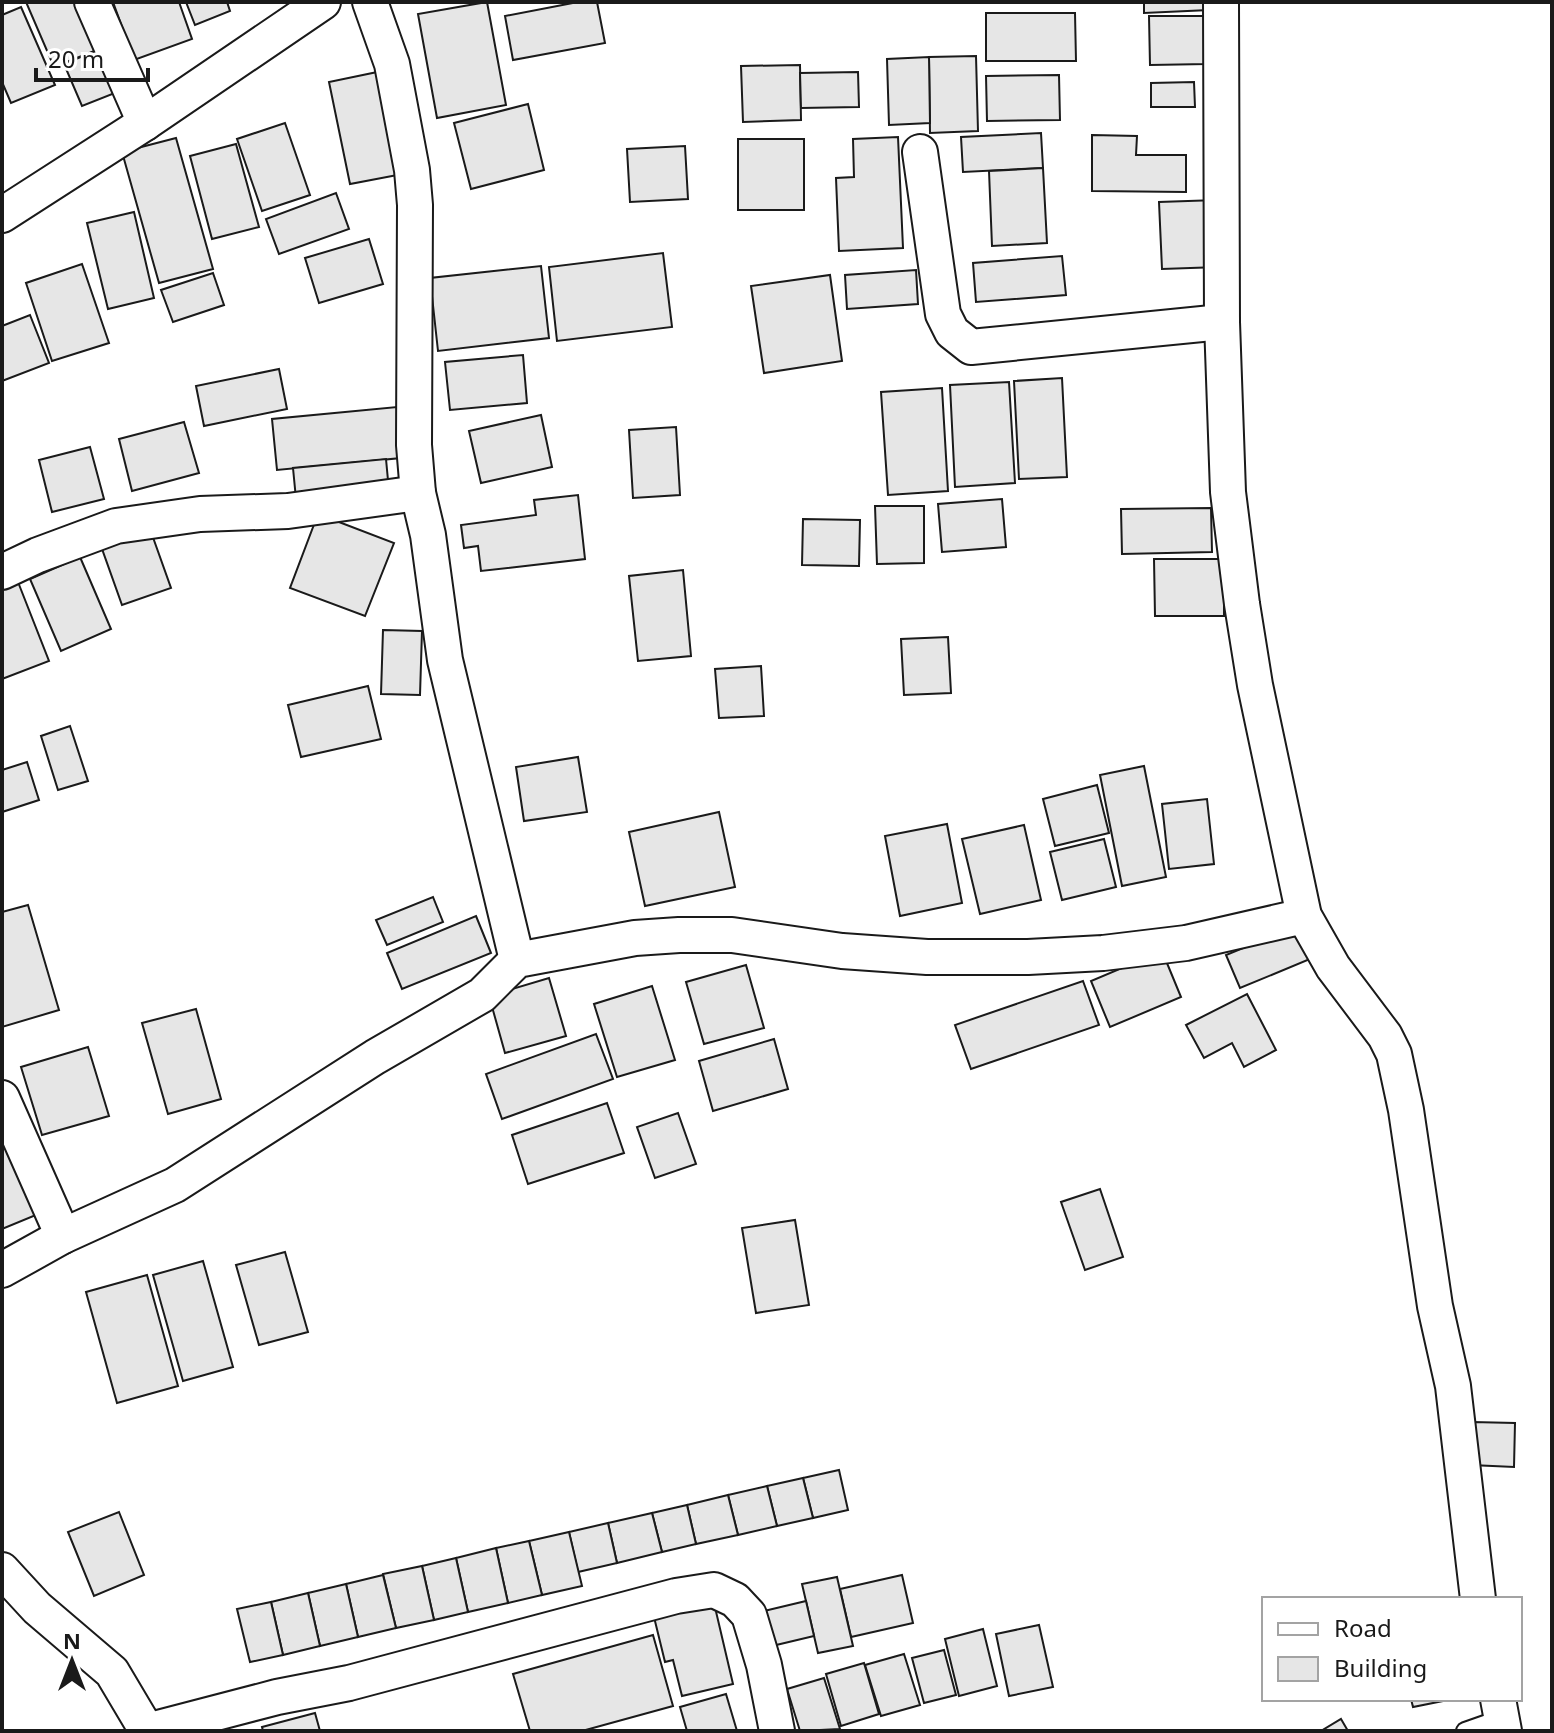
<svg xmlns="http://www.w3.org/2000/svg" width="1554" height="1733" font-family="'Noto Sans',sans-serif">
<rect width="100%" height="100%" fill="#fff"/>
<!-- building -->
<g fill="#e6e6e6" stroke="#1a1a1a" stroke-width="2">
<polygon points="26,2 83,2 102,48 54,67"/>
<polygon points="113,2 179,2 192,39 134,60"/>
<polygon points="186,2 227,2 230,11 195,25"/>
<polygon points="487,2 506,105 437,118 418,14"/>
<polygon points="578,2 597,2 605,43 513,60 505,16"/>
<polygon points="1144,2 1209,2 1209,10 1144,13"/>
<polygon points="21,7 55,85 11,103 2,82 2,15"/>
<polygon points="986,13 1075,13 1076,61 986,61"/>
<polygon points="1149,16 1206,16 1207,64 1150,65"/>
<polygon points="102,48 120,91 82,106 64,64"/>
<polygon points="976,56 978,131 930,133 929,57"/>
<polygon points="929,57 930,123 889,125 887,59"/>
<polygon points="800,65 801,120 743,122 741,66"/>
<polygon points="387,70 408,173 350,184 329,82"/>
<polygon points="858,72 859,107 801,108 800,73"/>
<polygon points="1059,75 1060,120 987,121 986,76"/>
<polygon points="1194,82 1195,107 1151,107 1151,83"/>
<polygon points="528,104 544,170 471,189 454,123"/>
<polygon points="285,123 310,195 262,211 237,139"/>
<polygon points="1041,133 1043,168 963,172 961,137"/>
<polygon points="1092,135 1137,136 1136,155 1186,155 1186,192 1092,191"/>
<polygon points="898,137 903,248 839,251 836,178 854,177 853,139"/>
<polygon points="176,138 213,269 159,283 122,152"/>
<rect x="738" y="139" width="66" height="71"/>
<polygon points="236,144 259,227 212,239 190,156"/>
<polygon points="685,146 688,199 630,202 627,149"/>
<polygon points="1043,168 1047,243 992,246 989,171"/>
<polygon points="336,193 349,229 279,254 266,219"/>
<polygon points="1217,200 1219,267 1162,269 1159,202"/>
<polygon points="134,212 154,298 108,309 87,223"/>
<polygon points="369,239 383,284 319,303 305,258"/>
<polygon points="663,253 672,327 557,341 549,267"/>
<polygon points="1062,256 1066,295 976,302 973,263"/>
<polygon points="82,264 109,343 52,361 26,283"/>
<polygon points="541,266 549,338 438,351 430,278"/>
<polygon points="916,270 918,304 847,309 845,275"/>
<polygon points="213,273 224,305 173,322 161,290"/>
<polygon points="830,275 842,361 764,373 751,286"/>
<polygon points="30,315 49,363 2,381 2,326"/>
<polygon points="523,355 527,403 450,410 445,362"/>
<polygon points="279,369 287,409 204,426 196,386"/>
<polygon points="1062,378 1067,477 1019,479 1014,381"/>
<polygon points="1009,382 1015,483 955,487 950,385"/>
<polygon points="942,388 948,491 888,495 881,392"/>
<polygon points="397,407 401,458 277,470 272,419"/>
<polygon points="541,415 552,467 481,483 469,431"/>
<polygon points="184,422 199,473 132,491 119,439"/>
<polygon points="676,427 680,495 633,498 629,430"/>
<polygon points="90,447 104,499 52,512 39,460"/>
<polygon points="386,459 389,491 296,499 293,468"/>
<polygon points="578,495 585,559 481,571 478,546 464,548 461,525 536,515 534,500"/>
<polygon points="1002,499 1006,547 942,552 938,504"/>
<polygon points="875,506 924,506 924,563 877,564"/>
<polygon points="1211,508 1212,552 1122,554 1121,509"/>
<polygon points="318,514 394,543 365,616 290,588"/>
<polygon points="803,519 860,520 859,566 802,565"/>
<polygon points="150,529 171,588 122,605 101,546"/>
<polygon points="80,557 111,629 61,651 30,579"/>
<polygon points="1154,559 1224,559 1224,616 1155,616"/>
<polygon points="683,570 691,656 638,661 629,576"/>
<polygon points="18,582 49,661 2,679 2,588"/>
<polygon points="383,630 422,631 420,695 381,694"/>
<polygon points="948,637 951,693 904,695 901,639"/>
<polygon points="761,666 764,716 719,718 715,669"/>
<polygon points="368,686 381,739 301,757 288,705"/>
<polygon points="70,726 88,781 58,790 41,736"/>
<polygon points="578,757 587,812 524,821 516,767"/>
<polygon points="27,762 39,800 2,812 2,770"/>
<polygon points="1144,766 1166,877 1122,886 1100,775"/>
<polygon points="1097,785 1109,833 1055,846 1043,799"/>
<polygon points="1207,799 1214,864 1169,869 1162,804"/>
<polygon points="719,812 735,887 645,906 629,832"/>
<polygon points="947,824 962,903 900,916 885,836"/>
<polygon points="1024,825 1041,900 980,914 962,839"/>
<polygon points="1104,839 1116,887 1062,900 1050,852"/>
<polygon points="433,897 443,922 387,945 376,920"/>
<polygon points="28,905 59,1010 2,1027 2,912"/>
<polygon points="476,916 491,953 402,989 387,953"/>
<polygon points="1297,926 1310,959 1240,988 1226,955"/>
<polygon points="1162,951 1181,997 1110,1027 1091,981"/>
<polygon points="746,965 764,1028 704,1044 686,982"/>
<polygon points="549,978 566,1036 505,1053 489,996"/>
<polygon points="1083,981 1099,1025 971,1069 955,1025"/>
<polygon points="652,986 675,1060 617,1077 594,1004"/>
<polygon points="1247,994 1276,1050 1244,1067 1232,1043 1204,1058 1186,1025"/>
<polygon points="196,1009 221,1099 168,1114 142,1023"/>
<polygon points="596,1034 613,1079 502,1119 486,1074"/>
<polygon points="774,1039 788,1089 713,1111 699,1061"/>
<polygon points="88,1047 109,1116 42,1135 21,1067"/>
<polygon points="607,1103 624,1153 528,1184 512,1135"/>
<polygon points="678,1113 696,1164 655,1178 637,1127"/>
<polygon points="2,1128 36,1215 2,1229"/>
<polygon points="1100,1189 1123,1257 1085,1270 1061,1202"/>
<polygon points="795,1220 809,1305 756,1313 742,1228"/>
<polygon points="285,1252 308,1332 259,1345 236,1265"/>
<polygon points="203,1261 233,1367 183,1381 153,1275"/>
<polygon points="147,1275 178,1386 117,1403 86,1292"/>
<polygon points="1472,1422 1515,1423 1514,1467 1471,1465"/>
<polygon points="839,1470 848,1510 813,1518 803,1478"/>
<polygon points="803,1478 813,1518 777,1526 767,1486"/>
<polygon points="767,1486 777,1526 738,1535 728,1495"/>
<polygon points="728,1495 738,1535 696,1544 687,1505"/>
<polygon points="687,1505 696,1544 662,1552 652,1513"/>
<polygon points="119,1512 144,1575 94,1596 68,1532"/>
<polygon points="652,1513 662,1552 617,1563 608,1523"/>
<polygon points="608,1523 617,1563 578,1572 569,1532"/>
<polygon points="569,1532 582,1586 542,1595 529,1541"/>
<polygon points="529,1541 542,1595 508,1603 496,1548"/>
<polygon points="496,1548 508,1603 468,1612 456,1558"/>
<polygon points="456,1558 468,1612 434,1620 422,1566"/>
<polygon points="422,1566 434,1620 396,1628 383,1574"/>
<polygon points="383,1575 396,1628 358,1637 346,1584"/>
<polygon points="902,1575 913,1623 851,1637 840,1589"/>
<polygon points="837,1577 853,1646 818,1653 802,1584"/>
<polygon points="346,1584 358,1637 320,1646 308,1593"/>
<polygon points="308,1593 320,1646 283,1655 271,1602"/>
<polygon points="806,1601 814,1636 772,1646 764,1611"/>
<polygon points="271,1602 283,1655 250,1662 237,1609"/>
<polygon points="714,1603 733,1684 682,1696 673,1660 665,1662 654,1617"/>
<polygon points="1039,1625 1053,1687 1009,1696 996,1634"/>
<polygon points="983,1629 997,1686 959,1696 945,1639"/>
<polygon points="653,1635 673,1706 582,1731 530,1731 513,1674"/>
<polygon points="944,1650 956,1695 924,1703 912,1658"/>
<polygon points="904,1654 920,1705 881,1716 865,1665"/>
<polygon points="864,1663 879,1714 841,1726 826,1674"/>
<polygon points="824,1678 840,1729 800,1731 787,1689"/>
<polygon points="726,1694 737,1731 687,1731 680,1707"/>
<polygon points="1411,1699 1453,1699 1413,1707"/>
<polygon points="315,1713 320,1731 263,1731 262,1727"/>
<polygon points="1341,1719 1348,1731 1321,1731"/>
</g>
<g fill="none" stroke-linecap="round" stroke-linejoin="round">
<!-- service casing -->
<g stroke="#1a1a1a" stroke-width="20">
<polyline id="service" points="1465,1731 1502,1718"/>
</g>
<!-- minor casing -->
<g stroke="#1a1a1a" stroke-width="38">
<g id="minor">
<polyline points="92,2 145,123"/>
<polyline points="370,2 392,64 412,170 415,205 414,445 418,493 428,535 445,660 517,960"/>
<polyline points="1221,2 1222,322 1228,492 1242,604 1255,685 1304,916 1333,967 1385,1036 1394,1054 1406,1110 1435,1306 1453,1386 1478,1599"/>
<polyline points="920,152 943,314 952,332 971,347 1222,322"/>
<polyline points="2,215 145,123 323,2"/>
<polyline points="2,572 38,555 116,526 200,514 288,511 418,493"/>
<polyline points="2,1098 63,1236"/>
<polyline points="2,1270 63,1236 175,1185 375,1057 482,995 517,960 635,938 679,935 732,935 842,951 927,957 1028,957 1103,953 1186,943 1304,916"/>
<polyline points="2,1570 37,1608 112,1672 147,1731"/>
<polyline points="1498,1699 1504,1731"/>
<polyline points="147,1731 277,1697 349,1683 676,1596 714,1590 735,1600 749,1615 764,1665 777,1731"/>
</g>
</g>
<!-- service -->
<use href="#service" stroke="#fff" stroke-width="16"/>
<!-- minor -->
<use href="#minor" stroke="#fff" stroke-width="34"/>
</g>
<!-- border -->
<rect width="1554" height="1733" fill="none" stroke="#1a1a1a" stroke-width="8"/>
<!-- legend -->
<rect x="1262" y="1597" width="260" height="104" fill="#ffffff" stroke="#a3a3a3" stroke-width="2"/>
<rect x="1278" y="1623" width="40" height="12" fill="#ffffff" stroke="#a3a3a3" stroke-width="2"/>
<text x="1334" y="1637" font-size="24" fill="#1a1a1a">Road</text>
<rect x="1278" y="1657" width="40" height="24" fill="#e6e6e6" stroke="#a3a3a3" stroke-width="2"/>
<text x="1334" y="1677" font-size="24" fill="#1a1a1a">Building</text>
<!-- north arrow -->
<g transform="translate(72 1661)" stroke="#ffffff" stroke-width="6" paint-order="stroke">
<path d="M0-6L14 30L0 20L-14 30Z" fill="#1a1a1a"/>
<text y="-12" font-size="22" font-weight="bold" text-anchor="middle" fill="#1a1a1a">N</text>
</g>
<!-- scale -->
<path d="M36 68v12h112v-12" fill="none" stroke="#1a1a1a" stroke-width="4"/>
<text x="48" y="68" font-size="24" fill="#1a1a1a" stroke="#ffffff" stroke-width="6" paint-order="stroke">20 m</text>
</svg>
